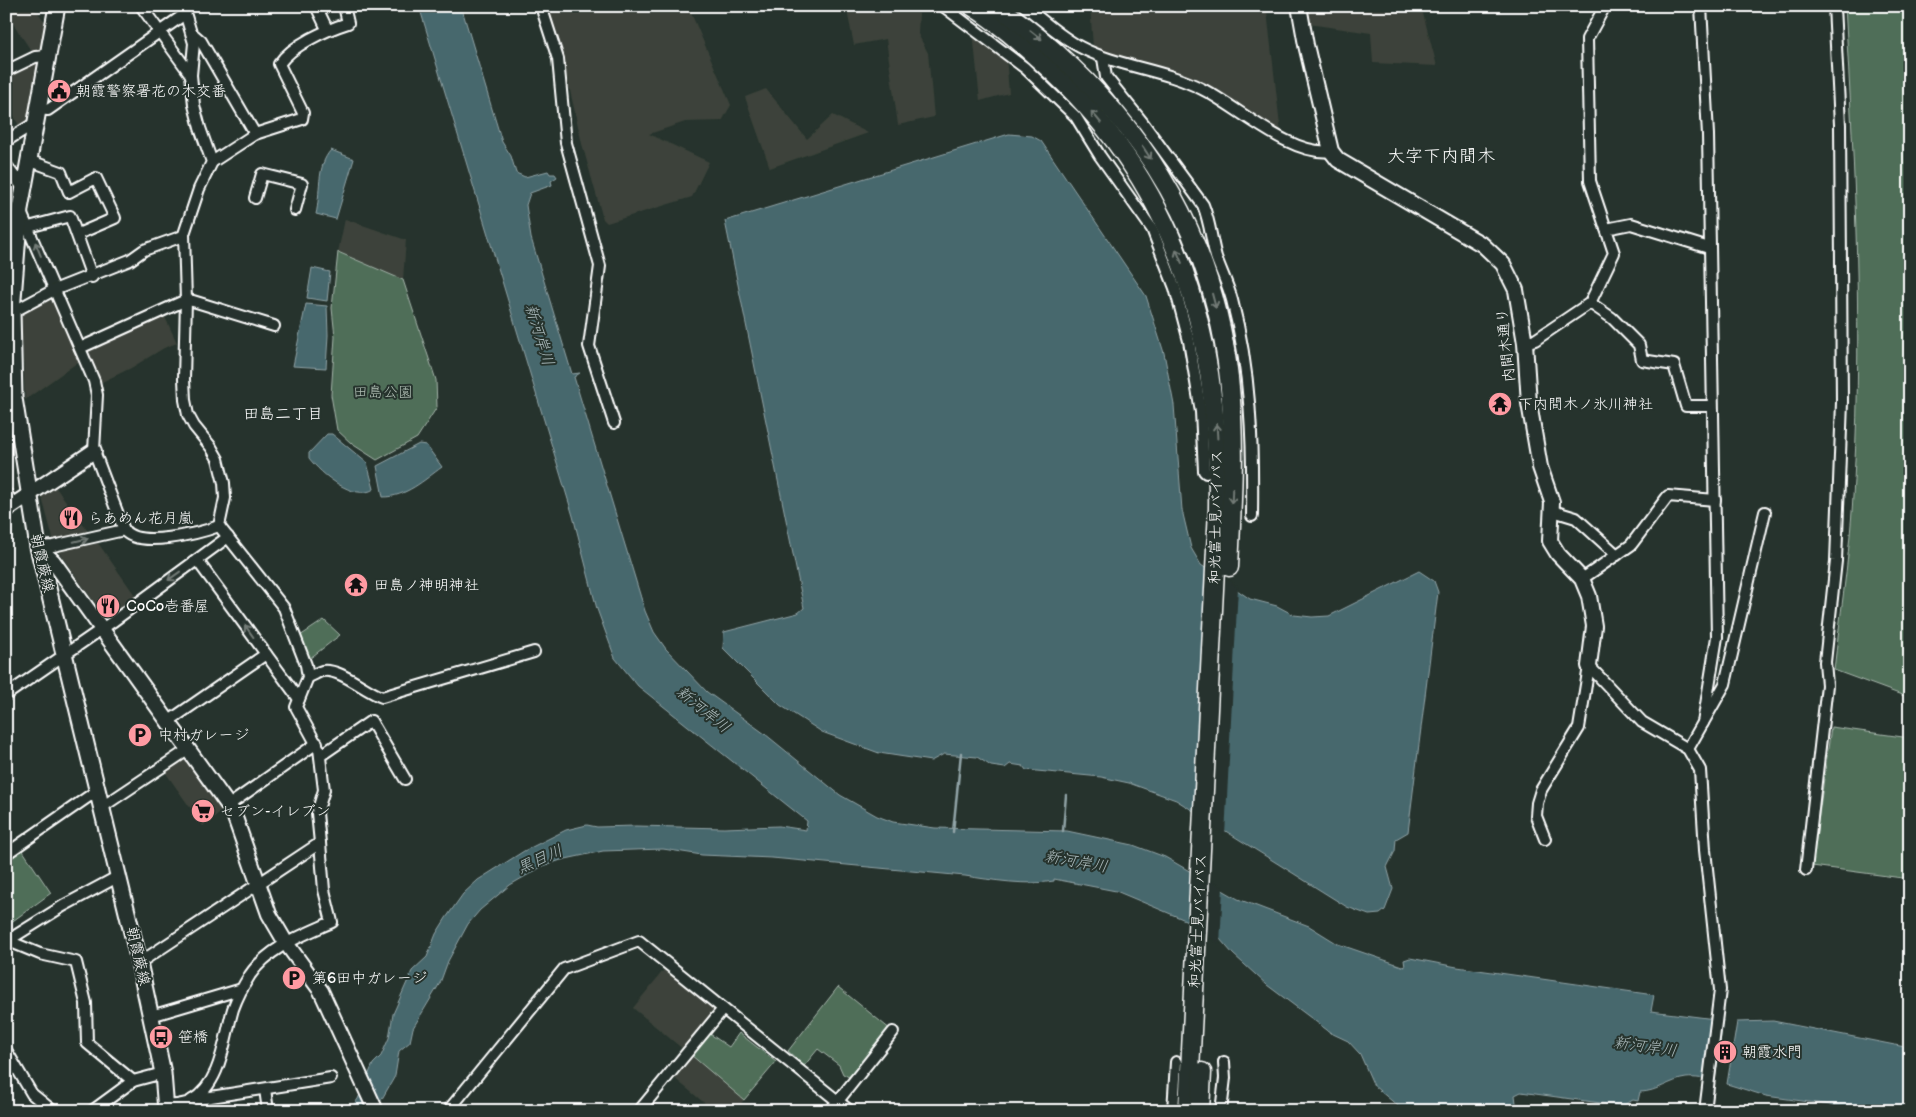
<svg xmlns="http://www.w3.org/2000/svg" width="1916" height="1117" font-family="'Balsamiq Sans','Klee One',sans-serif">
<rect width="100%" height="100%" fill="#26332d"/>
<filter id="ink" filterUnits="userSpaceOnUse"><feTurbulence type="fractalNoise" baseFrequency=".02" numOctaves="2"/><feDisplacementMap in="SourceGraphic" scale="10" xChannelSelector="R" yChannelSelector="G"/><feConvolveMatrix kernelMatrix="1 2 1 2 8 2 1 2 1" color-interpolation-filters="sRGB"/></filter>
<g filter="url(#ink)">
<!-- built -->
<g fill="#3c433a">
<polygon points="33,6 45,22 40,52 34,55 6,13 7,6"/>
<polygon points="547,6 688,6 731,105 722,121 685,122 649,134 709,162 692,197 607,223 603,219 582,144 560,46"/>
<polygon points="846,6 915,6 919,13 918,34 928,53 934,117 898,125 886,39 854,45"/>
<polygon points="1090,6 1292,6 1293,10 1267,11 1281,134 1181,74 1125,59 1093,47"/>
<polygon points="1317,6 1421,6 1437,66 1373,63 1371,33 1308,24 1306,11 1317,12"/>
<polygon points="973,33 1006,56 1009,93 980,101"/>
<polygon points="38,61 27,123 20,128 14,116 9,118 6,114 6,75"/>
<polygon points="766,89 807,139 833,115 868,133 770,168 745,97"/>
<polygon points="345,219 406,240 403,280 338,252"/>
<polygon points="55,298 81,360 25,400 21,313"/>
<polygon points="164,315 177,343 164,348 131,368 100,383 88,354 90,349"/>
<polygon points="54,485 90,534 54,542 41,494"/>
<polygon points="98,543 137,598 107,620 58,551"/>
<polygon points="184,755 224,810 203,826 163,769"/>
<polygon points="667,966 713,1005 714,1016 684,1050 633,1008"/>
<polygon points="691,1055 744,1100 735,1111 714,1111 673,1077"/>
</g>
<!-- green -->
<g fill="#4f6e58" stroke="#a7b6ac">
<path d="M1845 6H1910V698L1834 670C1840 618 1848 565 1852 512 1864 344 1855 174 1845 6Z"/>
<polygon points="338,252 403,280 436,380 437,407 417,438 377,460 352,444 337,430 331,395 335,337 332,308"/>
<polygon points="324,620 340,635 309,659 300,636"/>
<polygon points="1831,727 1910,738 1910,879 1812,866"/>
<polygon points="21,848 51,893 6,926 6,859"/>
<polygon points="838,987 891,1030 851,1078 843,1074 839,1065 818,1049 804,1066 788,1051"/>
<polygon points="739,1033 776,1062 744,1100 691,1055 710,1034 729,1047"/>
</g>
<!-- water -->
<g fill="#47676d" stroke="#91a4a7">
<path d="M419 6H461L502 142 511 156 516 173 525 177 548 171 550 174H555L557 177 551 181 552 185 530 193 526 205 531 238 572 374 580 373 574 377 645 611 654 632 666 649 707 692 765 734 840 795 877 816 893 822 935 828 1067 831 1133 845 1165 857 1238 899 1309 926 1338 944 1405 967 1404 960 1410 958 1457 967 1654 995 1651 1011 1723 1020 1715 1081C1706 1079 1695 1077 1686 1078 1670 1080 1657 1092 1640 1092L1638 1101 1633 1100 1622 1106 1521 1092 1515 1095 1517 1111H1404L1374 1086 1360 1054 1348 1041 1331 1033 1267 985 1233 954 1219 938 1190 922 1116 891 1054 879V881C1027 886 992 880 965 876L772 858 702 855 663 849 603 851 561 860 543 866 510 885 480 910 468 924 448 961 440 983 413 1028 410 1042 399 1051 395 1076 375 1111H349L358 1099 373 1064 381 1056 389 1038 393 1014 412 971 427 957 436 934 446 918 463 894 478 880 524 851 566 830 587 825 597 827 636 826 724 828 779 826 806 830 807 821 638 686 615 658 597 609 573 516Z"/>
<polygon points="1009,134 1032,136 1041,141 1146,296 1164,353 1174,405 1182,510 1191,548 1201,565 1250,599 1277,606 1294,615 1312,617 1329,616 1419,571 1434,581 1438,592 1408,832 1396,839 1395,851 1387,867 1393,889 1385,910 1380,914 1369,915 1347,907 1176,800 1129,783 1101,777 1026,770 1023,766 1010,764 1005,768 991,766 977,757 944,754 931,761 879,753 822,732 780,705 723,648 724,632 798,613 804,608 725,221"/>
<path d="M331 150 354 159 336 219 316 214C321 194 316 166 331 150Z"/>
<polygon points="312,268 330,272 327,301 307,298"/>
<polygon points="306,304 327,306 328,335 326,368 293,366"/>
<path d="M327 434H332L367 463 374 489C354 502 321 474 309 458V453Z"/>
<path d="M419 444 426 445 442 467C424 480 406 497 383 497L377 466Z"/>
<polygon points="1773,1021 1910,1048 1910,1111 1858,1111 1845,1107 1766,1096 1727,1084 1737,1022"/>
</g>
<!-- pier -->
<g fill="#26332d">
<polygon points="1206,565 1238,587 1225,835 1193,814"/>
<polygon points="1190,869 1223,887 1220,944 1187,923"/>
</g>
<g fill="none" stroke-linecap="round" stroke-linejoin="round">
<!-- stream -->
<g stroke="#91a4a7" stroke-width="2.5">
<polyline points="1063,831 1066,795"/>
<polyline points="953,832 961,753"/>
</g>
<!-- canal -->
<polyline stroke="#47676d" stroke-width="10" points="1705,1054 1743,1058"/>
<!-- street casing -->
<g stroke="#fff" stroke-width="14">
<g id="street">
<polyline points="141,6 191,75"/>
<polyline points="316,6 327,29"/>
<polyline points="541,6 558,59 566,143 600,266 589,346 614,423"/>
<polyline points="943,6 1025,68 1076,117 1100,156 1152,229 1175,288 1189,341 1201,412 1204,471 1206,473"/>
<path d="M1024 6C1043 20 1059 36 1080 47 1118 67 1163 69 1202 89 1237 106 1291 157 1331 151"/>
<polyline points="1701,6 1708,135 1717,637 1703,723"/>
<polyline points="193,34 201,41 255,134"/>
<path d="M1103 58 1106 77 1143 123 1203 205C1210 222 1211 239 1216 257 1221 271 1228 285 1232 300 1251 371 1253 444 1252 516"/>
<polyline points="6,71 35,57 47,56"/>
<polyline points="37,109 48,110 185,14"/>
<polyline points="6,141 35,123"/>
<polyline points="28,160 61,172 69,192 96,178 115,218 78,234"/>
<path d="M212 162 255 134 302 119 303 113 279 64C292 45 326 30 348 23L344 6"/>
<polyline points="6,165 23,188"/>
<polyline points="255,198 262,174 302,184 295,210"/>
<path d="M20 210 94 381 97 395 94 451 124 530C138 549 200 533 219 526"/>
<polyline points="29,227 70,216 92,277"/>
<polyline points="1606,229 1631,224 1709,248"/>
<polyline points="1590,303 1612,318 1639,345 1642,360 1674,365 1686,406 1711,406"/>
<polyline points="9,314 54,290 130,260 144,250 183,236"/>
<polyline points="1525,343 1535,340 1590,303 1614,253 1590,181 1587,39 1605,6"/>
<polyline points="80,348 186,300 193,301 274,326"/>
<polyline points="6,493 14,505"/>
<polyline points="1553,511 1576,518 1617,555"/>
<polyline points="38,547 53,546 124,530"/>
<polyline points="197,560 299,699"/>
<polyline points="1582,579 1631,545 1668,496 1715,500"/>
<polyline points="1589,666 1642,722 1688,749 1700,770 1705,850 1720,990 1705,1111"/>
<path d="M308 677C312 676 318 672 322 671 340 668 365 691 382 697L534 652"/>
<polyline points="6,695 112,622 228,537"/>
<polyline points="169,721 266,654"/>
<polyline points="1688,749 1725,684 1765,512"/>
<polyline points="320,756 371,721 405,779"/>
<polyline points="229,805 317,743"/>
<polyline points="102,807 189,749"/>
<polyline points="1545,839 1536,816 1537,803 1541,790 1579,728 1589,666"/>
<polyline points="6,854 98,790"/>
<polyline points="1806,870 1827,685 1825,662 1836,561 1842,402 1840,125 1834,6"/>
<polyline points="6,940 40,954 76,962 86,1003 87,1043 133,1081"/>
<polyline points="7,941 63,906 119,876"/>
<polyline points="139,963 320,843 317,813 324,790 319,749 296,707 308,677 306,665 284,608 219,526 225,498 224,483 218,459 211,447 194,426 188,415 185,400 184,379 186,300 184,234 199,189 212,162 200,128 194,105 191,75 194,43 183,6"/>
<polyline points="151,1016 242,989"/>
<polyline points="6,1050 32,1094 53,1111"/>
<polyline points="265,1089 268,1111"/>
<polyline points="192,1100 331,1078"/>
<path d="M165 1106C174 1105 184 1105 191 1101 222 1083 224 1039 233 1009 237 998 243 986 250 975 269 947 303 935 332 922L324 890 320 843"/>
<polyline points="92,1111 133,1081 163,1073"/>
<polyline points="448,1111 564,969 639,941 850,1111"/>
<polyline points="639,1111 723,1009"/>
<polyline points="830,1111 893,1032"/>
<polyline points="1173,1111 1176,1062"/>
<polyline points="1221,1111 1225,1078 1224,1062"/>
</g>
</g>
<!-- secondary casing -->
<g stroke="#fff" stroke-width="18">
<g id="secondary">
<polyline points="1299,6 1306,45 1331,151 1338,160 1483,245 1503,264 1516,290 1525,343 1529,403 1540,467 1552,502 1550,541 1558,554 1582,579 1589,596 1594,626 1589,666"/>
<polyline points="6,510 94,451"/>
<polyline points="38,547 53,561 233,812 269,914 286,943 321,991 376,1111"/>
</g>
</g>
<!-- primary casing -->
<g stroke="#fff" stroke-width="19">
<polyline id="primary" points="57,6 20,209 12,311 14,398 38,547 137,953 163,1073 166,1111"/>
</g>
<!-- highway casing -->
<g stroke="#fff" stroke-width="21">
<g id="highway">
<path d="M972 6C998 22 1021 43 1043 63 1178 183 1220 334 1218 509L1188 1111"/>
<path d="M997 6C1127 98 1211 218 1229 378 1236 441 1232 504 1229 567"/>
<polyline points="1200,1111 1202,1072"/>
</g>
</g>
<!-- street -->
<use href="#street" stroke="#26332d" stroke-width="10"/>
<!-- secondary -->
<use href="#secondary" stroke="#26332d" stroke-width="14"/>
<!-- primary -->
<use href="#primary" stroke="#26332d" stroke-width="15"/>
<!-- highway -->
<use href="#highway" stroke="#26332d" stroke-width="18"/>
</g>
<!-- one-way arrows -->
<defs><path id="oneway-shaft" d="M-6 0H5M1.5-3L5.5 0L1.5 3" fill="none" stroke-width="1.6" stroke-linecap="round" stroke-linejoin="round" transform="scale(1.25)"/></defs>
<g stroke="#727a76">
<use href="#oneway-shaft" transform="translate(1036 35) rotate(38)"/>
<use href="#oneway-shaft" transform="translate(1096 117) rotate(-130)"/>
<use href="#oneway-shaft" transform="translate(1147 153) rotate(57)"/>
<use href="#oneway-shaft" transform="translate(38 249) rotate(-112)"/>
<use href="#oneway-shaft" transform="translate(1179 256) rotate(-112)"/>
<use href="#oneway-shaft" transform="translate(1214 301) rotate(75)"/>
<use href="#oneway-shaft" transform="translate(1217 431) rotate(-93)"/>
<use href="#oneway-shaft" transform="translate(1232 496) rotate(92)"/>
<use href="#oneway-shaft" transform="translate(81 540) rotate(-13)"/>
<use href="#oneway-shaft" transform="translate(174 576) rotate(144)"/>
<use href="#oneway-shaft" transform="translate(249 631) rotate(-126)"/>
</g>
</g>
<!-- icons -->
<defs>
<g id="civic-disc" transform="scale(1.25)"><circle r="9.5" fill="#ff9aa2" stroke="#26332d"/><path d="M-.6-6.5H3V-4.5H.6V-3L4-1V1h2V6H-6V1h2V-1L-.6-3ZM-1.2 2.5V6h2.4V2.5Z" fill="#111"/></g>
<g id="temple-disc" transform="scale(1.25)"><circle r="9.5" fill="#ff9aa2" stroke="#26332d"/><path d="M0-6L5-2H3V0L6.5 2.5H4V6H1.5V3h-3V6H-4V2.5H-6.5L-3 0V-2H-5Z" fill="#111"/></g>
<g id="restaurant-disc" transform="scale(1.25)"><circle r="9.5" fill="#ff9aa2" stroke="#26332d"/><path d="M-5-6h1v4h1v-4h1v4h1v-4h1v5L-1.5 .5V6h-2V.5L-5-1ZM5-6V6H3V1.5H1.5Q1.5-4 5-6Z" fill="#111"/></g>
<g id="parking-disc" transform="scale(1.25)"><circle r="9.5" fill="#ff9aa2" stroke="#26332d"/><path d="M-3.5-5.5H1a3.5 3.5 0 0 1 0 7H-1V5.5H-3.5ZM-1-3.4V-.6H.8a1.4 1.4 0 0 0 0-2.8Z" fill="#111"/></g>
<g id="supermarket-disc" transform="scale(1.25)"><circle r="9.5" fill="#ff9aa2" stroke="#26332d"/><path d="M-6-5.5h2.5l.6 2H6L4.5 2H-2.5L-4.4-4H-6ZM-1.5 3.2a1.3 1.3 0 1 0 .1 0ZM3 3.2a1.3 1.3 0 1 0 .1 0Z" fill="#111"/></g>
<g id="bus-disc" transform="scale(1.25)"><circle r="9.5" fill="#ff9aa2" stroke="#26332d"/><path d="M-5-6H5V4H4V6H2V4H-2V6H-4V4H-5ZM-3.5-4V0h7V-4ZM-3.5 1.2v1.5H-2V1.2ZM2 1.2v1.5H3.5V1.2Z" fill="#111"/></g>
<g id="building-disc" transform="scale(1.25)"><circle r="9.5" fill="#ff9aa2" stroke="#26332d"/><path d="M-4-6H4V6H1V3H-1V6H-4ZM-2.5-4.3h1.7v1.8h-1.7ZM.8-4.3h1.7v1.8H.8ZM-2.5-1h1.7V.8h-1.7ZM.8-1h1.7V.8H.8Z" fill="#111"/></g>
</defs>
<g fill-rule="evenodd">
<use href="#civic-disc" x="59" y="91"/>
<use href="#temple-disc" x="1500" y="404"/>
<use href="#restaurant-disc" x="71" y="518"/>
<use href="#temple-disc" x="356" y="585"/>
<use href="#restaurant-disc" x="108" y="606"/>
<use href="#parking-disc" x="140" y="735"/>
<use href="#supermarket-disc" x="203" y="811"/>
<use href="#parking-disc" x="294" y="978"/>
<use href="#bus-disc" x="161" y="1037"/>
<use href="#building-disc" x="1725" y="1052"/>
</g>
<g text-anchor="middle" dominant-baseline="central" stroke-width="4" stroke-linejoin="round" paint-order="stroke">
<!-- poi labels -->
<g font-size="15" fill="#fff" stroke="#26332d" text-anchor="start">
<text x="76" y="91">朝霞警察署花の木交番</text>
<text x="1518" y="404">下内間木ノ氷川神社</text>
<text x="88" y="518">らあめん花月嵐</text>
<text x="374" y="585">田島ノ神明神社</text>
<text x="126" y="606">CoCo壱番屋</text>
<text x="158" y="735">中村ガレージ</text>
<text x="220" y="811">セブン-イレブン</text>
<text x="312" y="978">第6田中ガレージ</text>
<text x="178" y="1037">笹橋</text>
<text x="1742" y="1052">朝霞水門</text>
</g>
<!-- street labels -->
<g font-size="15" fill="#fff" stroke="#26332d">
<text transform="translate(1506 345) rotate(-96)">内間木通り</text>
<text transform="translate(1216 517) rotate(-89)">和光富士見バイパス</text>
<text transform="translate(42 563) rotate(77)">朝霞蕨線</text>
<text transform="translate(1198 921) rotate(-87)">和光富士見バイパス</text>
<text transform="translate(138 956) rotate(77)">朝霞蕨線</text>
</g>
<!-- park labels -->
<g font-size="15" fill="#b0beb4" stroke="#26332d">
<text x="383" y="392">田島公園</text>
</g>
<!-- water labels -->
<g font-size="16" font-style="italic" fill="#acbbbd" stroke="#26332d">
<text transform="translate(539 335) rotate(73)">新河岸川</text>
<text transform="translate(703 710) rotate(39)">新河岸川</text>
<text transform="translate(540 860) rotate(-24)">黒目川</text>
<text transform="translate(1076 862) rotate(10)">新河岸川</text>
<text transform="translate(1645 1047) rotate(8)">新河岸川</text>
</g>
<!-- neighbourhood labels -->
<g font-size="16" fill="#fff" stroke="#26332d">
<text x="283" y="414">田島二丁目</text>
</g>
<!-- quarter labels -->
<g font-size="18" fill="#fff" stroke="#26332d">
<text x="1441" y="156">大字下内間木</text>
</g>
</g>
<!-- margin -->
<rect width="1916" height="1117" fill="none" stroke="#26332d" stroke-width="25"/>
<rect x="12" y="12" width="1891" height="1092" fill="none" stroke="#fff" stroke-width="2" filter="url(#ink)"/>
</svg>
